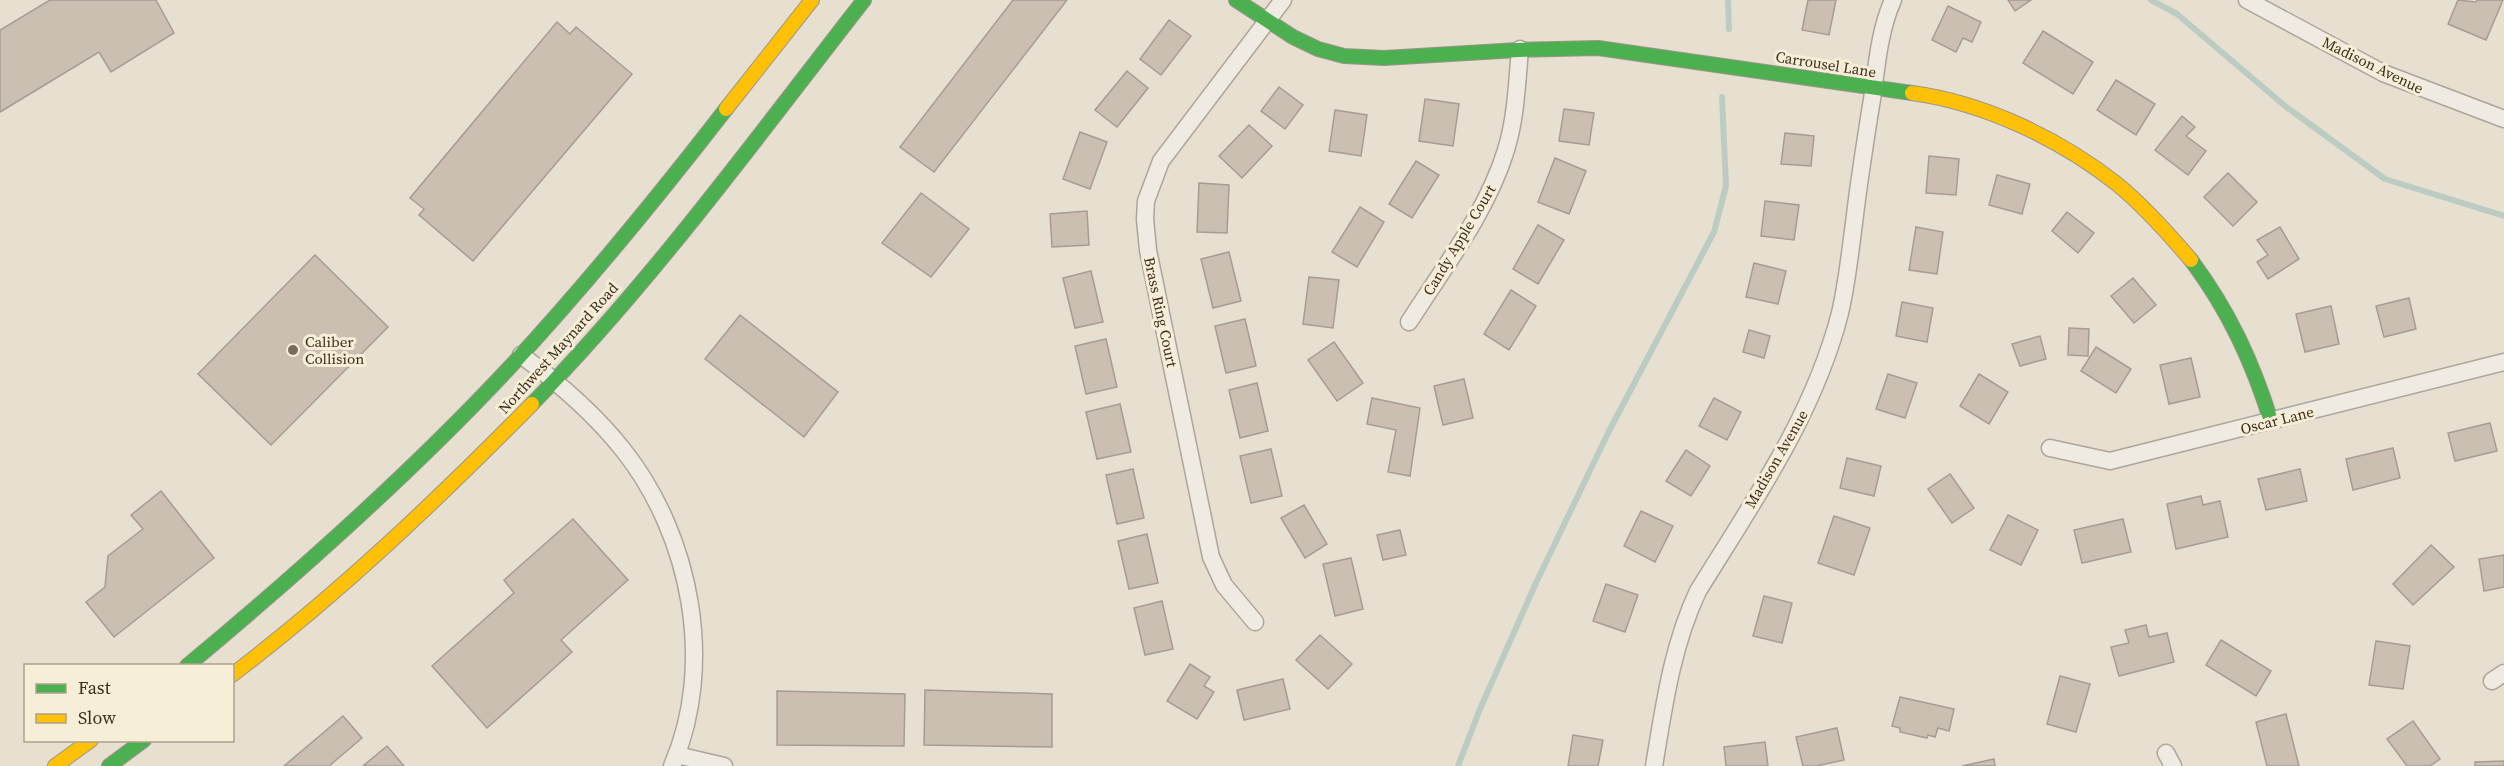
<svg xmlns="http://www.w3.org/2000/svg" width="2504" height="766" font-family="'Source Serif 4',serif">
<rect width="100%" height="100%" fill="#e7e0d1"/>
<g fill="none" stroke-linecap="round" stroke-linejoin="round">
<!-- stream -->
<g stroke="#bcccc2" stroke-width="6">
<polyline points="1728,0 1729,29"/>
<polyline points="2151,0 2177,14 2285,106 2385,179 2504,216"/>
<polyline points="1458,766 1480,709 1535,585 1609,431 1714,232 1726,186 1722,97"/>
</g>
</g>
<!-- building -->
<g fill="#cbbfb2" stroke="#a89c90" stroke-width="1.5">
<polygon points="50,0 156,0 174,33 111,72 99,52 0,112 0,30"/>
<polygon points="1013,0 1067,0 934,172 900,147"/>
<polygon points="1808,0 1836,0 1829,35 1802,30"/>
<polygon points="2008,0 2031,0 2015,11"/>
<polygon points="2458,0 2476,2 2477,0 2503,0 2486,40 2448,24"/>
<polygon points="1948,6 1981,22 1972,42 1963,38 1956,52 1932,40"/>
<polygon points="1169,20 1191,36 1161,75 1140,59"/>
<polygon points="557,22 570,34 576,27 632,74 473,261 419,215 424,209 410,198"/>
<polygon points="2043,31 2093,62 2073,94 2023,63"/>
<polygon points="1127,71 1148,88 1117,127 1095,110"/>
<polygon points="2116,80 2155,104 2136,135 2097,110"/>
<polygon points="1279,87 1303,105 1285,129 1261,111"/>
<polygon points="1425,99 1459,104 1453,146 1419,141"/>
<polygon points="1564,109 1594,113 1589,145 1559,141"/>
<polygon points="1335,110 1367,115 1361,156 1329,151"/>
<polygon points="2182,116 2195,127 2186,136 2206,151 2188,175 2155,150"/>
<polygon points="1249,125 1272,146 1242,178 1219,156"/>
<polygon points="1080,132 1107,142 1090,189 1063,179"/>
<polygon points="1785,133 1814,136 1811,166 1781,164"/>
<polygon points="1929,156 1959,159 1956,195 1926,193"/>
<polygon points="1555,158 1586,171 1569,214 1538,202"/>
<polygon points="1416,161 1439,175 1412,218 1389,204"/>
<polygon points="2228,173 2257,202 2233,226 2204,197"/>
<polygon points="1997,175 2030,184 2022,214 1989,205"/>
<polygon points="1199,183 1229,185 1227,233 1197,232"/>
<polygon points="921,193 969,229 931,277 882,243"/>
<polygon points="1765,201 1799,205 1794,240 1761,236"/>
<polygon points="1360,207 1384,222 1357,267 1332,252"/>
<polygon points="1087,211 1089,245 1052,247 1050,214"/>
<polygon points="2067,212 2094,233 2078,253 2052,231"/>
<polygon points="1538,225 1564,240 1538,284 1513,269"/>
<polygon points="1916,227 1943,232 1937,274 1909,270"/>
<polygon points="2280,227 2299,259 2268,279 2257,262 2268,255 2257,240"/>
<polygon points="1229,252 1241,301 1213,308 1201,259"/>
<polygon points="315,255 388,327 271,445 198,374"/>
<polygon points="1754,263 1786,271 1778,304 1746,297"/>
<polygon points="1091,271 1103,322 1075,328 1063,278"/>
<polygon points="1309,277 1339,280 1333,328 1303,324"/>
<polygon points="2133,278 2156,305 2134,323 2111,296"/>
<polygon points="1511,290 1536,306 1509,350 1484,334"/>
<polygon points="2409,298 2416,329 2384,337 2376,306"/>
<polygon points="1902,302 1933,308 1927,342 1896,336"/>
<polygon points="2331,306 2339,344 2305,352 2296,314"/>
<polygon points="740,315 838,392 804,437 705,359"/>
<polygon points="1245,319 1256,366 1226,373 1215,326"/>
<polygon points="2069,328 2089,329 2088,356 2068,355"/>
<polygon points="1749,330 1770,336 1764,358 1743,352"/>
<polygon points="2040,336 2046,359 2020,366 2012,344"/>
<polygon points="1106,339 1117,387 1086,394 1075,346"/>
<polygon points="1334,342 1363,383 1337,401 1308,360"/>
<polygon points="2096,347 2131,369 2116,393 2081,371"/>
<polygon points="2191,358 2200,397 2169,404 2160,365"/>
<polygon points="1888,374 1917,383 1905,418 1876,409"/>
<polygon points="1979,374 2008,392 1989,424 1960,406"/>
<polygon points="1464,379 1473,418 1443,425 1434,386"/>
<polygon points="1257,383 1268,431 1240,438 1229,390"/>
<polygon points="1372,398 1420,408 1410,476 1388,472 1396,430 1367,424"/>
<polygon points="1714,398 1741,412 1727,440 1699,426"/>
<polygon points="1120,404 1131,452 1097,459 1086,412"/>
<polygon points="2490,423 2497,451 2455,461 2448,433"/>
<polygon points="2393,448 2400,478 2353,490 2346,459"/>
<polygon points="1271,449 1282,496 1251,503 1240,456"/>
<polygon points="1686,450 1710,466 1691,496 1666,481"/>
<polygon points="1847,458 1881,466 1874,496 1840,488"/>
<polygon points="1133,469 1144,518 1117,524 1106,475"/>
<polygon points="2300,469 2307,501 2266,510 2258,479"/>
<polygon points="1950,474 1974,508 1952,523 1928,489"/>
<polygon points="161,491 214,558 114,637 86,602 105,587 108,556 143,529 131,515"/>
<polygon points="2201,496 2203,505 2220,501 2228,537 2176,549 2167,504"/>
<polygon points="1304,505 1327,544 1305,558 1281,518"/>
<polygon points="1641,511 1673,526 1655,562 1624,546"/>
<polygon points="2008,515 2038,530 2021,565 1990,550"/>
<polygon points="1834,516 1870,528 1854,575 1818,563"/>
<polygon points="573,519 628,580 561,640 572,652 487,728 432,666 514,593 504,580"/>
<polygon points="2123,519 2131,552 2082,563 2074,530"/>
<polygon points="1400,530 1406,555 1383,560 1377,535"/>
<polygon points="1147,534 1158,583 1129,589 1118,541"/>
<polygon points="2431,545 2454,567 2413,605 2393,584"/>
<polygon points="2504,555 2504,587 2484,591 2479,559"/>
<polygon points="1351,558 1363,609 1335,616 1323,564"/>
<polygon points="1606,584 1638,595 1625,632 1593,621"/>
<polygon points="1764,596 1792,603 1782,643 1753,636"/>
<polygon points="1162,601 1173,649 1145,655 1134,608"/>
<polygon points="2146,625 2149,637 2167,633 2174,662 2119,676 2111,647 2129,643 2125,630"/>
<polygon points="1320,635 1352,664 1328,689 1296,660"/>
<polygon points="2221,640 2271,671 2256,696 2206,665"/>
<polygon points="2376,641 2410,646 2403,689 2369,685"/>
<polygon points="1190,664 1210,677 1204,686 1214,692 1197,719 1167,701"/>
<polygon points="2060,676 2090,684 2076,732 2047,724"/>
<polygon points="1283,679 1290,709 1244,720 1237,690"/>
<polygon points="925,690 1052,694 1052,747 924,745"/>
<polygon points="777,691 905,694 904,746 777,745"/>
<polygon points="1900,697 1954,709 1949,731 1938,728 1935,737 1928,735 1927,738 1900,732 1900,728 1892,726"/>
<polygon points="2286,714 2299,766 2267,766 2256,722"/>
<polygon points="343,716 362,738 329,766 284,766"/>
<polygon points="2413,721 2440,759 2430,766 2407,766 2387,739"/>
<polygon points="1837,728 1844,760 1816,766 1803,766 1796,737"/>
<polygon points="1573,735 1603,740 1598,766 1568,766"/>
<polygon points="1765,742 1768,766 1726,766 1724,747"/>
<polygon points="387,746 404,766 363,766"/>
<polygon points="1994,759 1995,766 1962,766"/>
<polygon points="2504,761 2504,766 2475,766 2475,762"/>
</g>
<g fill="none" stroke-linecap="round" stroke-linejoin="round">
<!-- street casing -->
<g stroke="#ada599" stroke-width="19">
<g id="street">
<polyline points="2247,0 2383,73 2504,119"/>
<path d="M1409 322C1444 267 1487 212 1506 150 1516 118 1517 82 1520 49"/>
<path d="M521 355C559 383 595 414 624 451 691 536 716 665 672 766"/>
<polyline points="2050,448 2110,461 2504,362"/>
<polyline points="1255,622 1224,585 1211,557 1148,250 1145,219 1146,201 1161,161 1283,0"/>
<polyline points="2492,681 2504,673"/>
<polyline points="2166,753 2173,766"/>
<polyline points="677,755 724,766"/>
<path d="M1654 766C1664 706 1672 646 1698 591 1753 502 1814 415 1840 313 1847 283 1850 253 1854 223 1859 180 1866 136 1873 93 1877 62 1880 29 1893 0"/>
</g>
</g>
<!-- fast casing -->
<g stroke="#9c958a" stroke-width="16">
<g id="fast">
<polyline points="1236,0 1293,37 1318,49 1344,56 1384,58 1518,50 1598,48 1912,93"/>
<path d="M2191 260C2229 311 2252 361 2271 421"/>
<path d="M532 404C654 279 757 137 864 0"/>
<path d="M187 666C300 572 410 474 510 367 586 285 657 198 726 109"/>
<polyline points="109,766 144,740"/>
</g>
</g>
<!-- slow casing -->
<g stroke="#9c958a" stroke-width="16">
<g id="slow">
<path d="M1912 93C1985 103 2060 139 2117 184 2145 207 2168 233 2191 260"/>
<polyline points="726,109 812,0"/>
<path d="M232 675C340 593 437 500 532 404"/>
<polyline points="55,766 91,740"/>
</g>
</g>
<!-- street -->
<use href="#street" stroke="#efebe3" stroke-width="16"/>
<!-- fast -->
<use href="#fast" stroke="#4caf50" stroke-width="14"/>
<!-- slow -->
<use href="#slow" stroke="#ffc107" stroke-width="14"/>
</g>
<!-- markers -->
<circle fill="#786c5e" stroke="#f7eed8" stroke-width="2" cx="293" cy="350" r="6"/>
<g text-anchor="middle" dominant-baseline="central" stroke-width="6" stroke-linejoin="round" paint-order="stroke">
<!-- street labels -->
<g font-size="15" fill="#3d2e20" stroke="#f7eed8">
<text transform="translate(1826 64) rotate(9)">Carrousel Lane</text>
<text transform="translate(2373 65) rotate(26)">Madison Avenue</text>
<text transform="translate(1459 240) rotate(-59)">Candy Apple Court</text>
<text transform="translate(1161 312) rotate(78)">Brass Ring Court</text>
<text transform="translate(558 348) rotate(-48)">Northwest Maynard Road</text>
<text transform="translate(2277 420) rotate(-14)">Oscar Lane</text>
<text transform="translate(1776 459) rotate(-60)">Madison Avenue</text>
</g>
<!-- poi labels -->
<g font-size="15" fill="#3d2e20" stroke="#f7eed8" text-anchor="start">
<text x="305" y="341">Caliber<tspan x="305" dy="17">Collision</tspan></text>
</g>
</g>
<!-- legend -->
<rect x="24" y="664" width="210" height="78" fill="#f7eed8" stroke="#ada18e" stroke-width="1.5"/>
<rect x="36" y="684" width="30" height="9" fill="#4caf50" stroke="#ada18e" stroke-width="1.5"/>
<text x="78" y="694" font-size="18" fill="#3d2e20">Fast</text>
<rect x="36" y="714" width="30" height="9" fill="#ffc107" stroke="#ada18e" stroke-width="1.5"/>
<text x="78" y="724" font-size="18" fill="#3d2e20">Slow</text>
</svg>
